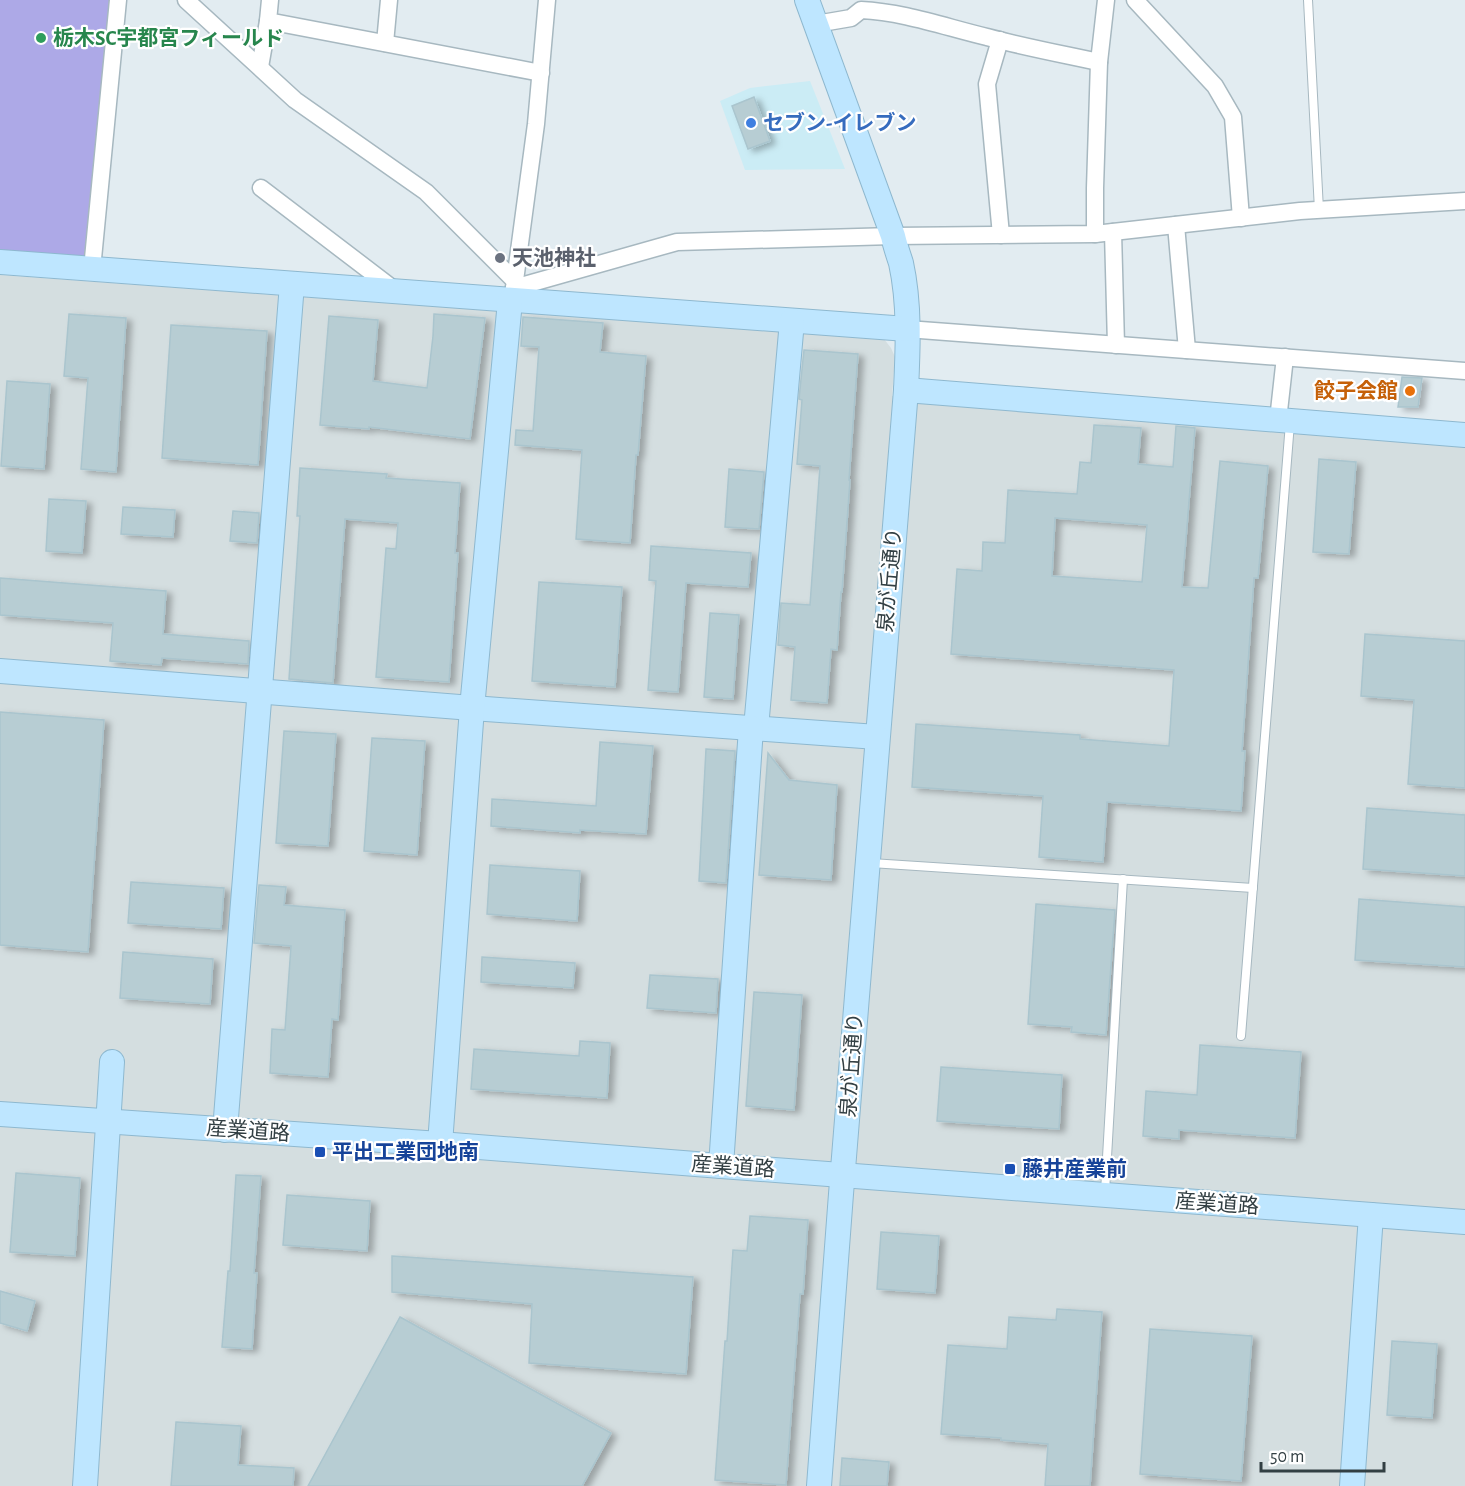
<svg xmlns="http://www.w3.org/2000/svg" width="1465" height="1486" font-family="'Alegreya Sans','Noto Sans JP',sans-serif">
<defs>
<filter id="shadow"><feDropShadow dx="5.5" dy="3" stdDeviation="3" flood-color="#0004"/></filter>
</defs>
<rect width="100%" height="100%" fill="#e2ecf1"/>
<!-- commercial -->
<polygon fill="#cbecf5" points="810,81 845,169 745,170 720,101 750,88"/>
<!-- industrial -->
<polygon fill="#d4dee0" points="0,275 884,339 891,348 895,357 892,396 1465,442 1465,1486 0,1486"/>
<!-- green -->
<polygon fill="#ada9e7" points="0,0 112,0 88,262 0,256"/>
<!-- building -->
<g fill="#b7cdd3" stroke="#aac5ce" stroke-width="1.5" fill-rule="evenodd" filter="url(#shadow)">
<polygon points="754,97 770,141 748,149 732,106"/>
<polygon points="69,314 126,318 116,472 81,469 88,378 64,376"/>
<polygon points="434,314 485,318 470,439 369,427 369,429 320,425 329,316 378,320 373,381 427,388 433,336"/>
<polygon points="523,317 603,323 600,352 646,356 638,455 636,455 630,543 576,539 582,450 515,445 516,430 533,431 539,347 521,346"/>
<polygon points="171,325 267,331 258,465 162,458"/>
<polygon points="804,350 858,354 849,480 850,480 842,592 841,592 837,650 831,649 827,703 791,700 795,647 778,645 781,603 810,605 820,466 797,464 802,400 799,399"/>
<polygon points="1402,377 1422,378 1418,407 1398,407"/>
<polygon points="7,381 50,384 44,469 1,466"/>
<path d="M1094 425 1141 428 1138 464 1173 467 1176 426 1195 428 1182 587 1208 588 1220 461 1268 466 1258 578H1254L1242 751H1245L1241 811 1107 802 1103 862 1039 857 1043 796 912 787 916 724 1080 735V739L1169 746 1174 670 951 654 957 569 982 571 983 542 1005 543 1008 490 1077 494 1080 462 1091 463ZM1055 518 1147 525 1142 582 1052 576Z"/>
<polygon points="1319,459 1356,462 1349,554 1313,552"/>
<polygon points="300,468 387,474 386,478 460,483 455,553 458,553 449,682 376,677 386,548 396,549 398,523 345,519 333,683 289,679 300,516 297,516"/>
<polygon points="729,469 764,472 759,529 725,527"/>
<polygon points="49,499 86,501 82,553 46,551"/>
<polygon points="123,507 175,510 173,537 121,534"/>
<polygon points="233,511 259,513 257,543 230,541"/>
<polygon points="651,546 751,553 748,587 686,583 678,692 648,690 656,581 649,580"/>
<polygon points="0,578 166,591 163,634 249,641 248,664 162,658 161,665 110,661 113,623 0,615"/>
<polygon points="539,582 622,587 615,687 532,681"/>
<polygon points="710,613 739,615 733,699 704,697"/>
<polygon points="1365,634 1465,641 1465,788 1408,784 1414,700 1361,696"/>
<polygon points="0,712 104,720 88,952 0,945"/>
<polygon points="284,731 336,734 328,846 276,843"/>
<polygon points="372,738 425,741 417,855 364,851"/>
<polygon points="600,742 653,746 646,834 580,830 580,833 491,826 492,799 596,806"/>
<polygon points="706,749 735,751 726,883 699,881"/>
<polygon points="768,753 789,780 837,785 831,880 759,875"/>
<polygon points="1367,808 1465,815 1465,876 1363,869"/>
<polygon points="490,865 580,871 577,921 487,914"/>
<polygon points="131,882 224,888 221,929 128,923"/>
<polygon points="259,885 286,887 284,905 345,910 338,1020 332,1019 328,1077 270,1073 272,1029 285,1030 291,946 254,943"/>
<polygon points="1359,899 1465,907 1465,967 1355,960"/>
<polygon points="1036,904 1115,910 1106,1035 1071,1032 1072,1027 1028,1024"/>
<polygon points="123,952 213,959 210,1004 120,998"/>
<polygon points="482,957 575,963 573,988 481,982"/>
<polygon points="650,975 718,979 716,1013 647,1008"/>
<polygon points="754,992 802,995 794,1110 746,1106"/>
<polygon points="580,1041 610,1043 607,1098 471,1089 474,1049 579,1056"/>
<polygon points="1200,1045 1301,1052 1295,1138 1179,1130 1179,1139 1143,1136 1146,1091 1197,1095"/>
<polygon points="941,1067 1062,1075 1059,1129 937,1121"/>
<polygon points="16,1173 80,1178 75,1256 10,1252"/>
<polygon points="236,1175 261,1176 254,1273 257,1273 252,1349 222,1347 228,1271 230,1271"/>
<polygon points="287,1195 370,1201 367,1251 283,1245"/>
<polygon points="750,1216 808,1220 803,1294 800,1294 786,1485 715,1480 725,1341 727,1341 733,1250 747,1251"/>
<polygon points="881,1232 939,1236 935,1293 877,1289"/>
<polygon points="392,1256 693,1277 686,1374 529,1363 532,1304 392,1292"/>
<polygon points="0,1291 35,1301 27,1331 0,1323"/>
<polygon points="1057,1309 1102,1312 1090,1486 1045,1486 1048,1444 1001,1440 1001,1438 941,1434 948,1345 1007,1349 1009,1317 1056,1320"/>
<polygon points="400,1317 611,1433 582,1486 308,1486"/>
<polygon points="1150,1329 1252,1336 1241,1481 1140,1474"/>
<polygon points="1392,1341 1437,1344 1432,1418 1387,1415"/>
<polygon points="176,1422 241,1426 238,1465 294,1468 293,1486 171,1486"/>
<polygon points="842,1458 889,1462 887,1486 840,1486"/>
</g>
<g fill="none" stroke-linecap="round" stroke-linejoin="round">
<!-- lane casing -->
<g stroke="#a7b8c0" stroke-width="10">
<g id="lane">
<polyline points="1308,0 1319,210"/>
<polyline points="871,863 1253,888"/>
<polyline points="1241,1036 1290,423"/>
<polyline points="1105,1192 1123,879"/>
</g>
</g>
<!-- street casing -->
<g stroke="#a7b8c0" stroke-width="19">
<g id="street">
<polyline points="186,0 295,100 426,192 515,281"/>
<polyline points="270,0 268,21 541,73"/>
<polyline points="1135,0 1215,86 1233,117 1241,218"/>
<path d="M816 24 851 18 861 10C904 12 945 27 987 37 1024 47 1062 54 1099 62"/>
<polyline points="1000,40 987,84 1001,235"/>
<polyline points="385,43 389,0"/>
<polyline points="260,67 268,21"/>
<polyline points="261,188 396,291"/>
<polyline points="1176,225 1187,350"/>
<polyline points="1113,232 1116,345"/>
<polyline points="1095,234 1095,188 1099,62 1106,0"/>
<polyline points="92,269 118,0"/>
<polyline points="514,288 536,124 547,0"/>
<polyline points="510,301 514,288 677,242 893,236 1095,234 1300,211 1465,201"/>
<polyline points="907,329 1465,371"/>
<polyline points="1278,420 1285,357"/>
</g>
</g>
<!-- secondary casing -->
<g stroke="#8eb8cf" stroke-width="26">
<g id="secondary">
<path d="M807 0 893 236C895 245 898 254 901 263 910 304 908 348 906 390L841 1194 819 1486"/>
<polyline points="0,262 907,329"/>
<polyline points="906,390 1465,435"/>
<polyline points="0,671 472,708 877,737"/>
<polyline points="756,728 792,321"/>
<polyline points="0,1114 440,1144 721,1166 1465,1222"/>
<polyline points="225,1130 292,284"/>
<polyline points="440,1144 472,708 510,301"/>
<polyline points="721,1166 751,728"/>
<polyline points="85,1486 112,1062"/>
<polyline points="1352,1486 1371,1215"/>
</g>
</g>
<!-- lane -->
<use href="#lane" stroke="#fff" stroke-width="8"/>
<!-- street -->
<use href="#street" stroke="#fff" stroke-width="16"/>
<!-- secondary -->
<use href="#secondary" stroke="#bee6ff" stroke-width="24"/>
</g>
<!-- markers -->
<circle fill="#2e9e5b" stroke="#fff" stroke-width="2" cx="41" cy="38" r="6"/>
<circle fill="#3f7fe0" stroke="#fff" stroke-width="2" cx="751" cy="123" r="6"/>
<circle fill="#6b7280" stroke="#fff" stroke-width="2" cx="500" cy="258" r="6"/>
<circle fill="#e8710a" stroke="#fff" stroke-width="2" cx="1410" cy="391" r="6"/>
<g fill="#1a4fb4" stroke="#fff" stroke-width="2">
<rect x="314" y="1146" width="12" height="12" rx="3"/>
<rect x="1004" y="1163" width="12" height="12" rx="3"/>
</g>
<g text-anchor="middle" dominant-baseline="central" stroke-width="4.5" stroke-linejoin="round" paint-order="stroke">
<!-- leisure labels -->
<g font-size="21" font-weight="bold" fill="#27864d" stroke="#fff" text-anchor="start">
<text x="53" y="38">栃木SC宇都宮フィールド</text>
</g>
<!-- shop labels -->
<g font-size="21" font-weight="bold" fill="#366cbe" stroke="#fff" text-anchor="start">
<text x="763" y="123">セブン-イレブン</text>
</g>
<!-- worship labels -->
<g font-size="21" font-weight="bold" fill="#5b616d" stroke="#fff" text-anchor="start">
<text x="512" y="258">天池神社</text>
</g>
<!-- food labels -->
<g font-size="21" font-weight="bold" fill="#c56008" stroke="#fff" text-anchor="end">
<text x="1398" y="391">餃子会館</text>
</g>
<!-- street labels -->
<g font-size="21" fill="#323f43" stroke="#fff">
<text transform="translate(890 580) rotate(-85)">泉が丘通り</text>
<text transform="translate(852 1065) rotate(-86)">泉が丘通り</text>
<text transform="translate(248 1131) rotate(4)">産業道路</text>
<text transform="translate(733 1167) rotate(4)">産業道路</text>
<text transform="translate(1217 1204) rotate(4)">産業道路</text>
</g>
<!-- transit labels -->
<g font-size="21" font-weight="bold" fill="#164399" stroke="#fff" text-anchor="start">
<text x="332" y="1152">平出工業団地南</text>
<text x="1022" y="1169">藤井産業前</text>
</g>
</g>
<!-- scale -->
<path d="M1261 1462v9h123v-9" fill="none" stroke="#323f43" stroke-width="3"/>
<text x="1270" y="1462" font-size="18" fill="#323f43" stroke="#ffffff" stroke-width="4.5" paint-order="stroke">50 m</text>
</svg>
